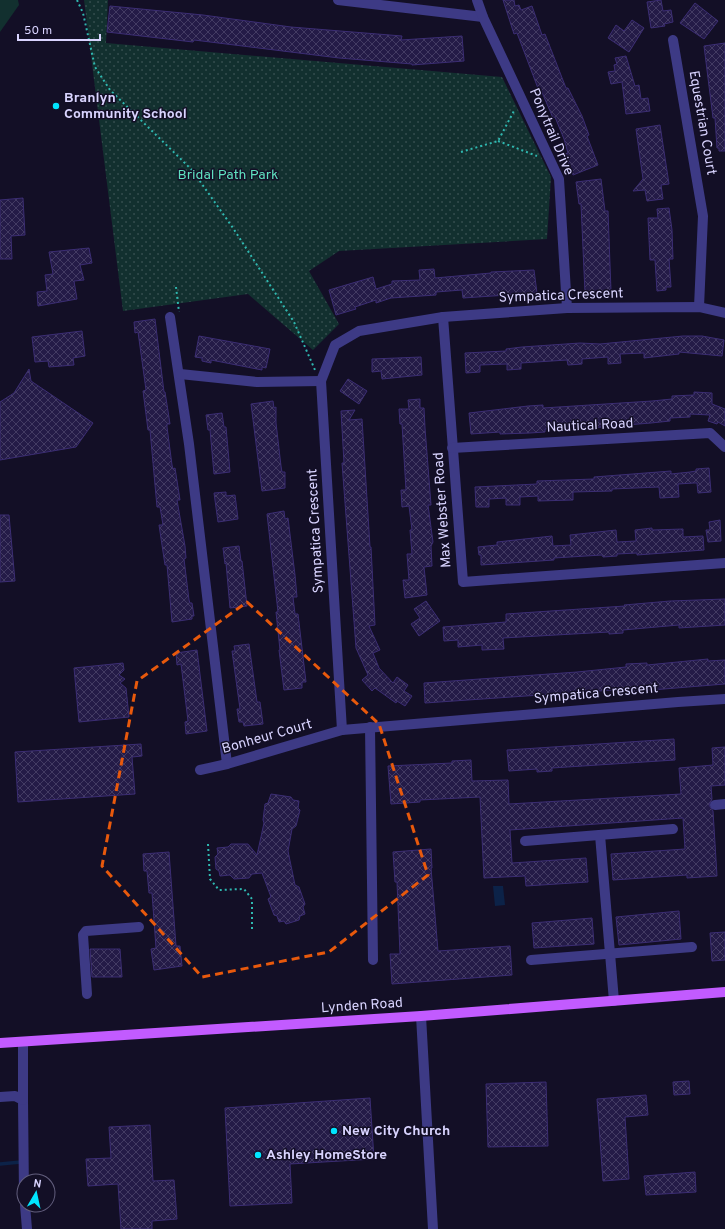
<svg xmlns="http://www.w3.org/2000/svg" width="725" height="1229" font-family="Overpass,sans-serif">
<defs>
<pattern id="grass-dots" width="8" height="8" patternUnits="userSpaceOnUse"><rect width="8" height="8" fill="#12302f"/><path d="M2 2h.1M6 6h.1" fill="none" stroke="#344d4e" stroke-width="1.8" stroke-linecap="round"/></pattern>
<pattern id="building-cross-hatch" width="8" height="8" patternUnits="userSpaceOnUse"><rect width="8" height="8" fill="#241b47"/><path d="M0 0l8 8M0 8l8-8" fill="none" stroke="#433b63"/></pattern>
</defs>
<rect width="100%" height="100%" fill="#130f26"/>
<!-- grass -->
<polygon fill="url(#grass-dots)" points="84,0 108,0 106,43 502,77 551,177 547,239 339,251 309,271 339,324 313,350 248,294 123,311"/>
<!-- garden -->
<polygon fill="#12302f" points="0,0 18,0 19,5 0,32"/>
<!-- water -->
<polygon fill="#0c2248" points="493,886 503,886 505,905 495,906"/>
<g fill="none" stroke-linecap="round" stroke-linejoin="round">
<!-- stream -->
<polyline stroke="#0c2248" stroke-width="3.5" points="0,1164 21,1162"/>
</g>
<!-- building -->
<g fill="url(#building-cross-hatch)" stroke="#3b2d73">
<polygon points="503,0 514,0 515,6 519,5 521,10 532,6 542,35 545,34 566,88 568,88 582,116 589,135 587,136 598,165 573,175 565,154 568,153 564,139 555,117 553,118 541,90 539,91 517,33 514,34"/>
<polygon points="661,0 663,11 671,10 673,22 664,24 665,26 651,28 647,2"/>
<polygon points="695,3 718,21 704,39 680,23"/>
<polygon points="110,6 203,15 291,27 402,36 401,40 462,36 464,61 412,65 412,64 339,58 194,40 193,42 107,32"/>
<polygon points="632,20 644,28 629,52 608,38 616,25 624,31"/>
<polygon points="725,43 725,151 719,151 719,148 717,148 715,118 713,118 704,46"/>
<polygon points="626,56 635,86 639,85 641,99 648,98 650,111 626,114 622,82 611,84 608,72 615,71 614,65 617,64 615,58"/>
<polygon points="660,125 669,184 661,185 663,199 647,201 645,190 633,191 643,179 636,129"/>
<polygon points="601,179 605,211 608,211 611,291 585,293 581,204 579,204 576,182"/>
<polygon points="23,198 25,235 11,236 12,259 0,259 0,200"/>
<polygon points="669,208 672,230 673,259 669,259 671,287 666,287 666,290 657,291 655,260 650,260 648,218 658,218 657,209"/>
<polygon points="89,248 92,263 80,265 84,280 74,281 77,299 38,306 37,292 47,291 45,275 53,274 49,252"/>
<polygon points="434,269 435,278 491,273 491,272 534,270 537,293 463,298 462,290 436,292 436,295 391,298 376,303 376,300 355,307 356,309 336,315 329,290 373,277 376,289 392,284 392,281 420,280 419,270"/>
<polygon points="155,319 164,392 165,392 168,411 170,424 167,424 167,427 172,465 173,469 175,468 180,500 177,500 185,546 186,558 184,559 189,600 190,603 192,603 194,616 192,616 192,619 172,622 167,565 165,565 159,525 163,525 160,507 157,507 150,430 148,430 143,391 146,390 138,332 135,333 134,322"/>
<polygon points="82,331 85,356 73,358 74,365 49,367 48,361 35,362 32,337"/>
<polygon points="199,336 270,349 266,368 262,367 262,370 211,360 211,363 202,361 202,358 195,357"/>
<polygon points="683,336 702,336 724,340 722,356 679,352 679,354 644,358 644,353 620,354 621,363 608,364 608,357 582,359 582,364 568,365 567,360 521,363 521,369 507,370 507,364 480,365 480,372 466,373 465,353 506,351 506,349 522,347 580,343 600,344"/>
<polygon points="421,357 422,375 382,379 381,371 372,372 372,359"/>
<polygon points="29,369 31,381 93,423 76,447 0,460 0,402 14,393"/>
<polygon points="348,379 367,391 359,404 340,391"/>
<polygon points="694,392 712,393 712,404 725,409 725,426 718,422 717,424 708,421 710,415 690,414 690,417 670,418 670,421 651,423 589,428 589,426 556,428 545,429 545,432 530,433 500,434 500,432 471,434 469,413 528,406 543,405 543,408 652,401 672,399 672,396 694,395"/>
<polygon points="420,399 420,408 424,408 425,428 431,505 428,505 433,542 431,546 432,566 424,567 427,595 405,598 403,580 409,580 407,554 412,554 410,530 412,530 409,506 402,507 401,490 406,490 402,424 400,424 399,409 409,409 408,400"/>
<polygon points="273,401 274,408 276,407 276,423 281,466 282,472 285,472 285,488 262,491 251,404"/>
<polygon points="355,410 349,420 362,419 370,547 371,547 375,625 369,626 380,650 373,653 379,668 393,683 397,677 408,685 404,691 412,696 405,706 397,701 396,703 375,688 372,691 362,680 368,675 356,648 342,463 344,463 341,411"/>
<polygon points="222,413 224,427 226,427 230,472 214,474 210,430 208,430 206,415"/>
<polygon points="709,468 711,492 698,493 697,483 694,483 678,484 679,497 660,498 659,487 612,489 612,491 573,492 573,500 538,501 538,496 520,497 520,505 506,505 506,498 489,499 489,507 476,507 475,487 537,484 537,481 594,479 594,477 671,471 671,474 690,472 696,471 696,469"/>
<polygon points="226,492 226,496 235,495 238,519 218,522 214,493"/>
<polygon points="284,511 285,519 288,518 295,575 297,597 293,597 295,614 298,614 306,682 302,682 302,688 284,690 279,650 280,650 276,612 278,612 267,514"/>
<polygon points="0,515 9,515 15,581 0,582"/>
<polygon points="720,520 721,541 708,542 706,530 710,530 709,522"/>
<polygon points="652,528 652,530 683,529 683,537 703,536 704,550 637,555 637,553 617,554 617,556 603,557 602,555 554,558 554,560 481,565 481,555 479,555 478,547 497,545 497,542 552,536 553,546 571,545 570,535 616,530 617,542 636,541 635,530"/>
<polygon points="239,546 241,561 242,561 247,606 230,608 226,563 225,564 223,548"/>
<polygon points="725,599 725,625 679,628 679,625 623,630 623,633 609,634 609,632 503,638 504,649 482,650 482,645 458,647 458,640 444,641 443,627 506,622 506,614 625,606 624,605 670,601"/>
<polygon points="426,601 440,621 419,636 411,624 420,618 414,609"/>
<polygon points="249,644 257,702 260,702 263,724 244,726 243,722 239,722 237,709 240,709 232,651 235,651 234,646"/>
<polygon points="197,650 207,731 186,734 185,722 188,721 181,664 177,665 176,653"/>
<polygon points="708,659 708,661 725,660 725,684 627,692 627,689 425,703 424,683 577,672 626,667 626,664 647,663 647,665"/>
<polygon points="123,663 124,670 119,675 125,679 120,683 126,688 129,717 79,722 74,668"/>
<polygon points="674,739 675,760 552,768 552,771 537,772 537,769 509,771 507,750"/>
<polygon points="141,744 142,756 132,757 135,794 18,802 15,752"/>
<polygon points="725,747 725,785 711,786 712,799 709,805 713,811 717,876 687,878 687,875 613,880 611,854 685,849 683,818 510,830 512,863 586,858 588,882 526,886 525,876 484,878 480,797 420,800 420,802 391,804 388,766 452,763 452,761 471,760 472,781 508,780 509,804 681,794 679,768 713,765 712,748"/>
<polygon points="271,794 291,797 293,800 299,801 298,808 300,810 296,826 292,829 288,851 295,885 299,887 305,904 303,907 305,914 300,916 299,920 286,924 284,921 279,922 277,916 274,915 268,899 271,897 262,873 252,874 249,878 234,879 230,875 220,876 219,871 216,869 215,857 218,854 217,848 228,847 231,844 248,844 257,855 264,823 263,820 265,804 268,803"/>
<polygon points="431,849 432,868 431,868 438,951 510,946 512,975 392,984 390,954 400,954 397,882 395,882 393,852"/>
<polygon points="169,852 176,946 180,946 182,966 154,970 151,949 156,948 152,893 149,893 147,871 144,871 143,854"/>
<polygon points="679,911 681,939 619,945 616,917"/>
<polygon points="592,918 594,944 534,948 532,923"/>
<polygon points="725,932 725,960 712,961 710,933"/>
<polygon points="90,949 120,949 122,977 92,977"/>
<polygon points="689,1081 690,1094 674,1095 673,1082"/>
<polygon points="546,1082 548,1146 488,1147 486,1084"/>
<polygon points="646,1095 648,1115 625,1117 629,1179 603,1181 597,1099"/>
<polygon points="370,1098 374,1159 290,1164 292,1203 230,1206 225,1108"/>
<polygon points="150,1125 153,1181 174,1180 177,1219 152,1221 152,1229 121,1229 118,1184 88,1186 86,1159 111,1158 109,1127"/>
<polygon points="695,1172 696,1192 646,1195 644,1176"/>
</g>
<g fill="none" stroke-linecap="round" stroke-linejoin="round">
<!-- path -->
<g stroke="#2fb8b0" stroke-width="2" stroke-dasharray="2 3" stroke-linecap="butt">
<polyline points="77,0 83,13 95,67 110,90 192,170 233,228 294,322 315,370"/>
<polyline points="498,141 537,156"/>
<polyline points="461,152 498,141 515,109"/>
<polyline points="176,287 179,312"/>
<polyline points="208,844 210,879 219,890 244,889 252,899 252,930"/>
</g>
<!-- minor -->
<g stroke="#3d3a85" stroke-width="10">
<polyline points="338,0 483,17"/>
<polyline points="477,0 483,17 559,179 567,308"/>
<polyline points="673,40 703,216 699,307"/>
<polyline points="170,317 189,444 227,764"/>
<polyline points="443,317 463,582 725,563"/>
<polyline points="180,374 257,382 321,381"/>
<polyline points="452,448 710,433 725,447"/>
<polyline points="370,727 373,960"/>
<polyline points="342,730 321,381 335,345 359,331 443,317 567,308 699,307 725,313"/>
<polyline points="200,770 227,764 342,730 678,702 725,699"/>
<polyline points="715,805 725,804"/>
<polyline points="600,835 614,1001"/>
<polyline points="525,841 673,829"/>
<polyline points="531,960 692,947"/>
<polyline points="87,994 83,935 86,931 139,927"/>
<polyline points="421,1016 433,1229"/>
<polyline points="0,1097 15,1096 23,1100 24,1196"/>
<polyline points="23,1100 23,1042"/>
<polyline points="25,1205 27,1229"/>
</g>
<!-- major -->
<polyline stroke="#c25bff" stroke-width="10" points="0,1043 421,1016 725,992"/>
</g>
<!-- marked area -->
<path fill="none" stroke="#e8590c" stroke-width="3" stroke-dasharray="8 5" stroke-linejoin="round" d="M247 602 379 724 428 875 329 952 202 977 102 866 137 681Z"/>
<!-- markers -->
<g fill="#00e5ff" stroke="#130f26" stroke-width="1.5">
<circle cx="56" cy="106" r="4"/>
<circle cx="334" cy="1131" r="4"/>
<circle cx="258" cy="1155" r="4"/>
</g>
<g text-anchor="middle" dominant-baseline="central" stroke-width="3" stroke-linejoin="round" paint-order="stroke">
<!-- poi labels -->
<g font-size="14" font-weight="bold" fill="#d9d4ff" stroke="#130f26" text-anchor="start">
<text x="64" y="98">Branlyn<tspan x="64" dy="16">Community School</tspan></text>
<text x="342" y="1131">New City Church</text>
<text x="266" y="1155">Ashley HomeStore</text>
</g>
<!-- street labels -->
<g font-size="14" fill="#d9d4ff" stroke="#130f26">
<text transform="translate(702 123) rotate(80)">Equestrian Court</text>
<text transform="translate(551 132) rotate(67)">Ponytrail Drive</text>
<text transform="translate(561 296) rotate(-2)">Sympatica Crescent</text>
<text transform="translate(590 426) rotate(-3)">Nautical Road</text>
<text transform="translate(443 510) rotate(-94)">Max Webster Road</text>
<text transform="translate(316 531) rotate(-93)">Sympatica Crescent</text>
<text transform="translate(596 694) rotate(-5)">Sympatica Crescent</text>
<text transform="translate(267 737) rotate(-16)">Bonheur Court</text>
<text transform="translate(362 1006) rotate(-4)">Lynden Road</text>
</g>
<!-- park labels -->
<g font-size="14" fill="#5fe0c0" stroke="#130f26">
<text x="228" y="175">Bridal Path Park</text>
</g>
</g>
<!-- north arrow -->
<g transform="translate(36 1193) rotate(9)"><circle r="19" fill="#130f26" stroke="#625e7d"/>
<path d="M0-3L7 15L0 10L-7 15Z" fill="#00e5ff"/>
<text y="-6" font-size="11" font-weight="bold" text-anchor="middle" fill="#d9d4ff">N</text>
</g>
<!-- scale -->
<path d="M18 34v6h82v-6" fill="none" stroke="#d9d4ff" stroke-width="2"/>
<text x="24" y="34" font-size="12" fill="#d9d4ff" stroke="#130f26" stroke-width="3" paint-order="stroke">50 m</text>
</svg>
